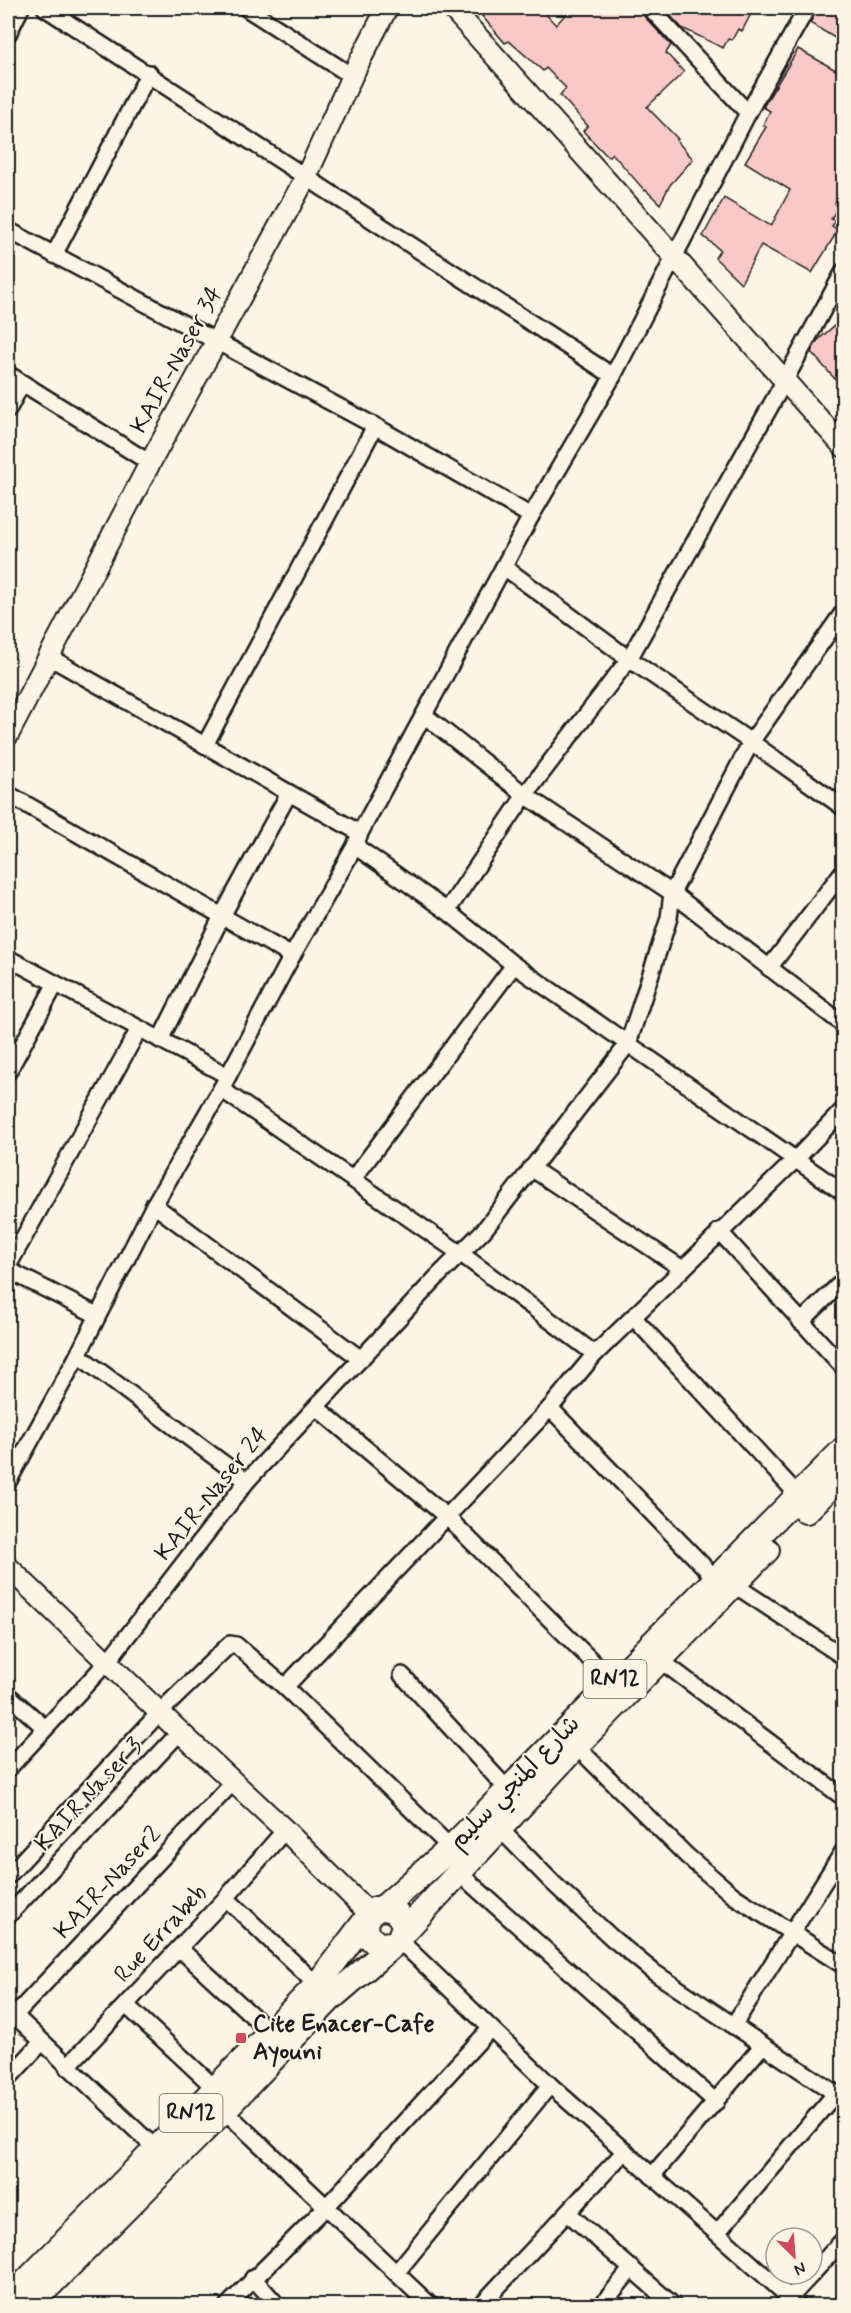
<svg xmlns="http://www.w3.org/2000/svg" width="851" height="2313" font-family="Mynerve,'Playpen Sans Arabic',sans-serif">
<rect width="100%" height="100%" fill="#fcf5e5"/>
<filter id="ink" filterUnits="userSpaceOnUse"><feTurbulence type="fractalNoise" baseFrequency=".0167" numOctaves="2"/><feDisplacementMap in="SourceGraphic" scale="12" xChannelSelector="R" yChannelSelector="G"/><feConvolveMatrix kernelMatrix="1 2 1 2 8 2 1 2 1" color-interpolation-filters="sRGB"/></filter>
<g filter="url(#ink)">
<!-- building -->
<g fill="#fac9c7" stroke="#1c1c1c" stroke-width="1.5">
<polygon points="492,8 540,8 556,25 571,8 641,8 643,15 671,45 666,53 684,72 647,107 678,139 676,140 693,159 670,185 660,204 646,190 645,191 612,153 608,157 583,131 588,126 560,95 566,88 546,68 543,71 509,41 505,43 482,16"/>
<polygon points="663,8 754,8 742,31 738,29 732,40 728,39 723,48 682,28"/>
<polygon points="818,8 833,8 843,13 843,43 810,23"/>
<polygon points="798,49 843,74 843,189 835,203 839,205 831,219 835,221 832,226 838,230 812,273 761,245 741,283 715,258 720,250 703,236 724,198 771,226 790,190 745,162 766,127 763,125 770,111 763,107"/>
<polygon points="843,318 843,388 811,352 817,341"/>
</g>
<g fill="none" stroke-linecap="round" stroke-linejoin="round">
<!-- minor casing -->
<g stroke="#1c1c1c" stroke-width="20">
<g id="minor">
<polyline points="45,8 613,376"/>
<polyline points="246,8 352,76"/>
<polyline points="650,8 748,113"/>
<polyline points="8,34 21,8"/>
<polyline points="8,230 375,426 531,516"/>
<polyline points="54,255 149,73"/>
<polyline points="8,374 150,463"/>
<polyline points="8,410 22,383"/>
<polyline points="504,567 629,659 751,742 844,808"/>
<polyline points="49,657 360,833"/>
<polyline points="424,715 525,795 672,893 844,1025"/>
<polyline points="205,745 375,426"/>
<polyline points="8,794 292,956"/>
<polyline points="355,846 447,911 514,965 844,1193"/>
<polyline points="447,911 525,795 629,659 785,380 844,271"/>
<polyline points="8,958 228,1076"/>
<polyline points="769,968 844,870"/>
<polyline points="160,1040 221,918 289,793"/>
<polyline points="8,1072 55,985"/>
<polyline points="221,1089 464,1256 595,1354"/>
<polyline points="531,1168 681,1268"/>
<polyline points="353,1179 514,965"/>
<polyline points="154,1205 361,1359"/>
<polyline points="719,1231 844,1368"/>
<polyline points="8,1266 139,1029"/>
<polyline points="8,1270 97,1315"/>
<polyline points="633,1317 798,1495"/>
<polyline points="801,1322 844,1280"/>
<polyline points="78,1355 247,1481"/>
<polyline points="316,1407 447,1517 613,1682"/>
<polyline points="550,1408 715,1578"/>
<polyline points="8,1482 78,1355 154,1205 221,1089 292,956 355,846 360,833 531,516 613,376 748,113 807,8"/>
<polyline points="733,1584 844,1657"/>
<polyline points="660,1660 844,1798"/>
<polyline points="402,1675 509,1791"/>
<polyline points="285,1687 550,1408 595,1354 795,1160 844,1109"/>
<polyline points="8,1695 45,1728"/>
<polyline points="576,1746 687,1856 734,1896 844,1966"/>
<polyline points="8,1769 108,1661 247,1481 437,1277 484,1230 628,1044 669,918 672,893 751,742 844,611"/>
<polyline points="499,1828 553,1883 612,1938 655,1973 844,2099"/>
<polyline points="458,1872 716,2102"/>
<polyline points="8,1876 160,1712 230,1644 236,1645 285,1687 451,1848"/>
<polyline points="226,1898 317,1985"/>
<polyline points="8,1916 180,1732"/>
<polyline points="399,1940 550,2085 799,2306"/>
<polyline points="179,1948 271,2033"/>
<polyline points="126,2005 216,2089"/>
<polyline points="9,2010 155,2148"/>
<polyline points="15,2015 233,1782"/>
<polyline points="733,2026 844,1850"/>
<polyline points="67,2067 226,1898 285,1830"/>
<polyline points="8,2079 42,2042"/>
<polyline points="224,2110 431,2306"/>
<polyline points="652,2176 762,2046"/>
<polyline points="568,2213 674,2306"/>
<polyline points="717,2233 835,2094"/>
<polyline points="396,2273 550,2085"/>
<polyline points="812,2274 844,2239"/>
<polyline points="253,2278 278,2306"/>
<polyline points="227,2306 327,2206 490,2029"/>
<polyline points="480,2306 625,2151"/>
<polyline points="601,2306 632,2268"/>
<polyline points="782,2306 812,2274"/>
</g>
</g>
<!-- tertiary casing -->
<g stroke="#1c1c1c" stroke-width="24">
<g id="tertiary">
<polyline points="452,8 844,447"/>
<polyline points="8,735 150,463 306,177 352,76 387,8"/>
<polyline points="8,1567 180,1732 285,1830 370,1914"/>
</g>
</g>
<!-- primary casing -->
<g stroke="#1c1c1c" stroke-width="28">
<g id="primary">
<polyline points="806,1511 844,1473"/>
<polyline points="384,1907 451,1848 844,1449"/>
<polyline points="403,1933 576,1746 767,1550"/>
<polyline points="8,2300 317,1985 366,1920"/>
<path d="M29 2306 224 2110 329 2000 399 1940 404 1926C400 1912 391 1906 376 1909L366 1920 367 1935 378 1945 393 1944"/>
</g>
</g>
<!-- minor -->
<use href="#minor" stroke="#fcf5e5" stroke-width="15"/>
<!-- tertiary -->
<use href="#tertiary" stroke="#fcf5e5" stroke-width="20"/>
<!-- primary -->
<use href="#primary" stroke="#fcf5e5" stroke-width="24"/>
</g>
</g>
<!-- markers -->
<rect fill="#d1495b" stroke="#fcf5e5" stroke-width="2" x="235" y="2032" width="12" height="12" rx="3"/>
<g text-anchor="middle" dominant-baseline="central" stroke-width="4.5" stroke-linejoin="round" paint-order="stroke">
<!-- shield labels -->
<g fill="#fcf5e5" stroke="#5f5d58" stroke-width="1.5">
<rect x="583.5" y="1660" width="63" height="38" rx="4.5"/>
<rect x="159.5" y="2094" width="63" height="38" rx="4.5"/>
</g>
<g font-size="22" font-weight="bold" fill="#1c1c1c">
<text x="615" y="1679">RN12</text>
<text x="191" y="2113">RN12</text>
</g>
<!-- street labels -->
<g font-size="24" fill="#1c1c1c" stroke="#fcf5e5">
<text transform="translate(177 360) rotate(-61)">KAIR-Naser 34</text>
<text transform="translate(212 1494) rotate(-51)">KAIR-Naser 24</text>
<text transform="translate(515 1783) rotate(-46)">شارع المنجي سليم</text>
<text transform="translate(89 1795) rotate(-47)">KAIR Naser 3</text>
<text transform="translate(108 1883) rotate(-47)">KAIR-Naser2</text>
<text transform="translate(161 1934) rotate(-47)">Rue Errabeb</text>
</g>
<!-- poi labels -->
<g font-size="24" font-weight="bold" fill="#1c1c1c" stroke="#fcf5e5" text-anchor="start">
<text x="253" y="2024">Cite Enacer-Cafe<tspan x="253" dy="28">Ayouni</tspan></text>
</g>
</g>
<!-- margin -->
<rect width="851" height="2313" fill="none" stroke="#fcf5e5" stroke-width="30"/>
<rect x="15" y="15" width="821" height="2283" fill="none" stroke="#1c1c1c" stroke-width="2" filter="url(#ink)"/>
<!-- north arrow -->
<g transform="translate(794 2256) rotate(155)"><circle r="28" fill="#fcf5e5" stroke="#a29e95" stroke-width="1.5"/>
<path d="M0-4.5L10 22L0 15L-10 22Z" fill="#d1495b"/>
<text y="-9" font-size="16" font-weight="bold" text-anchor="middle" fill="#1c1c1c">N</text>
</g>
</svg>
